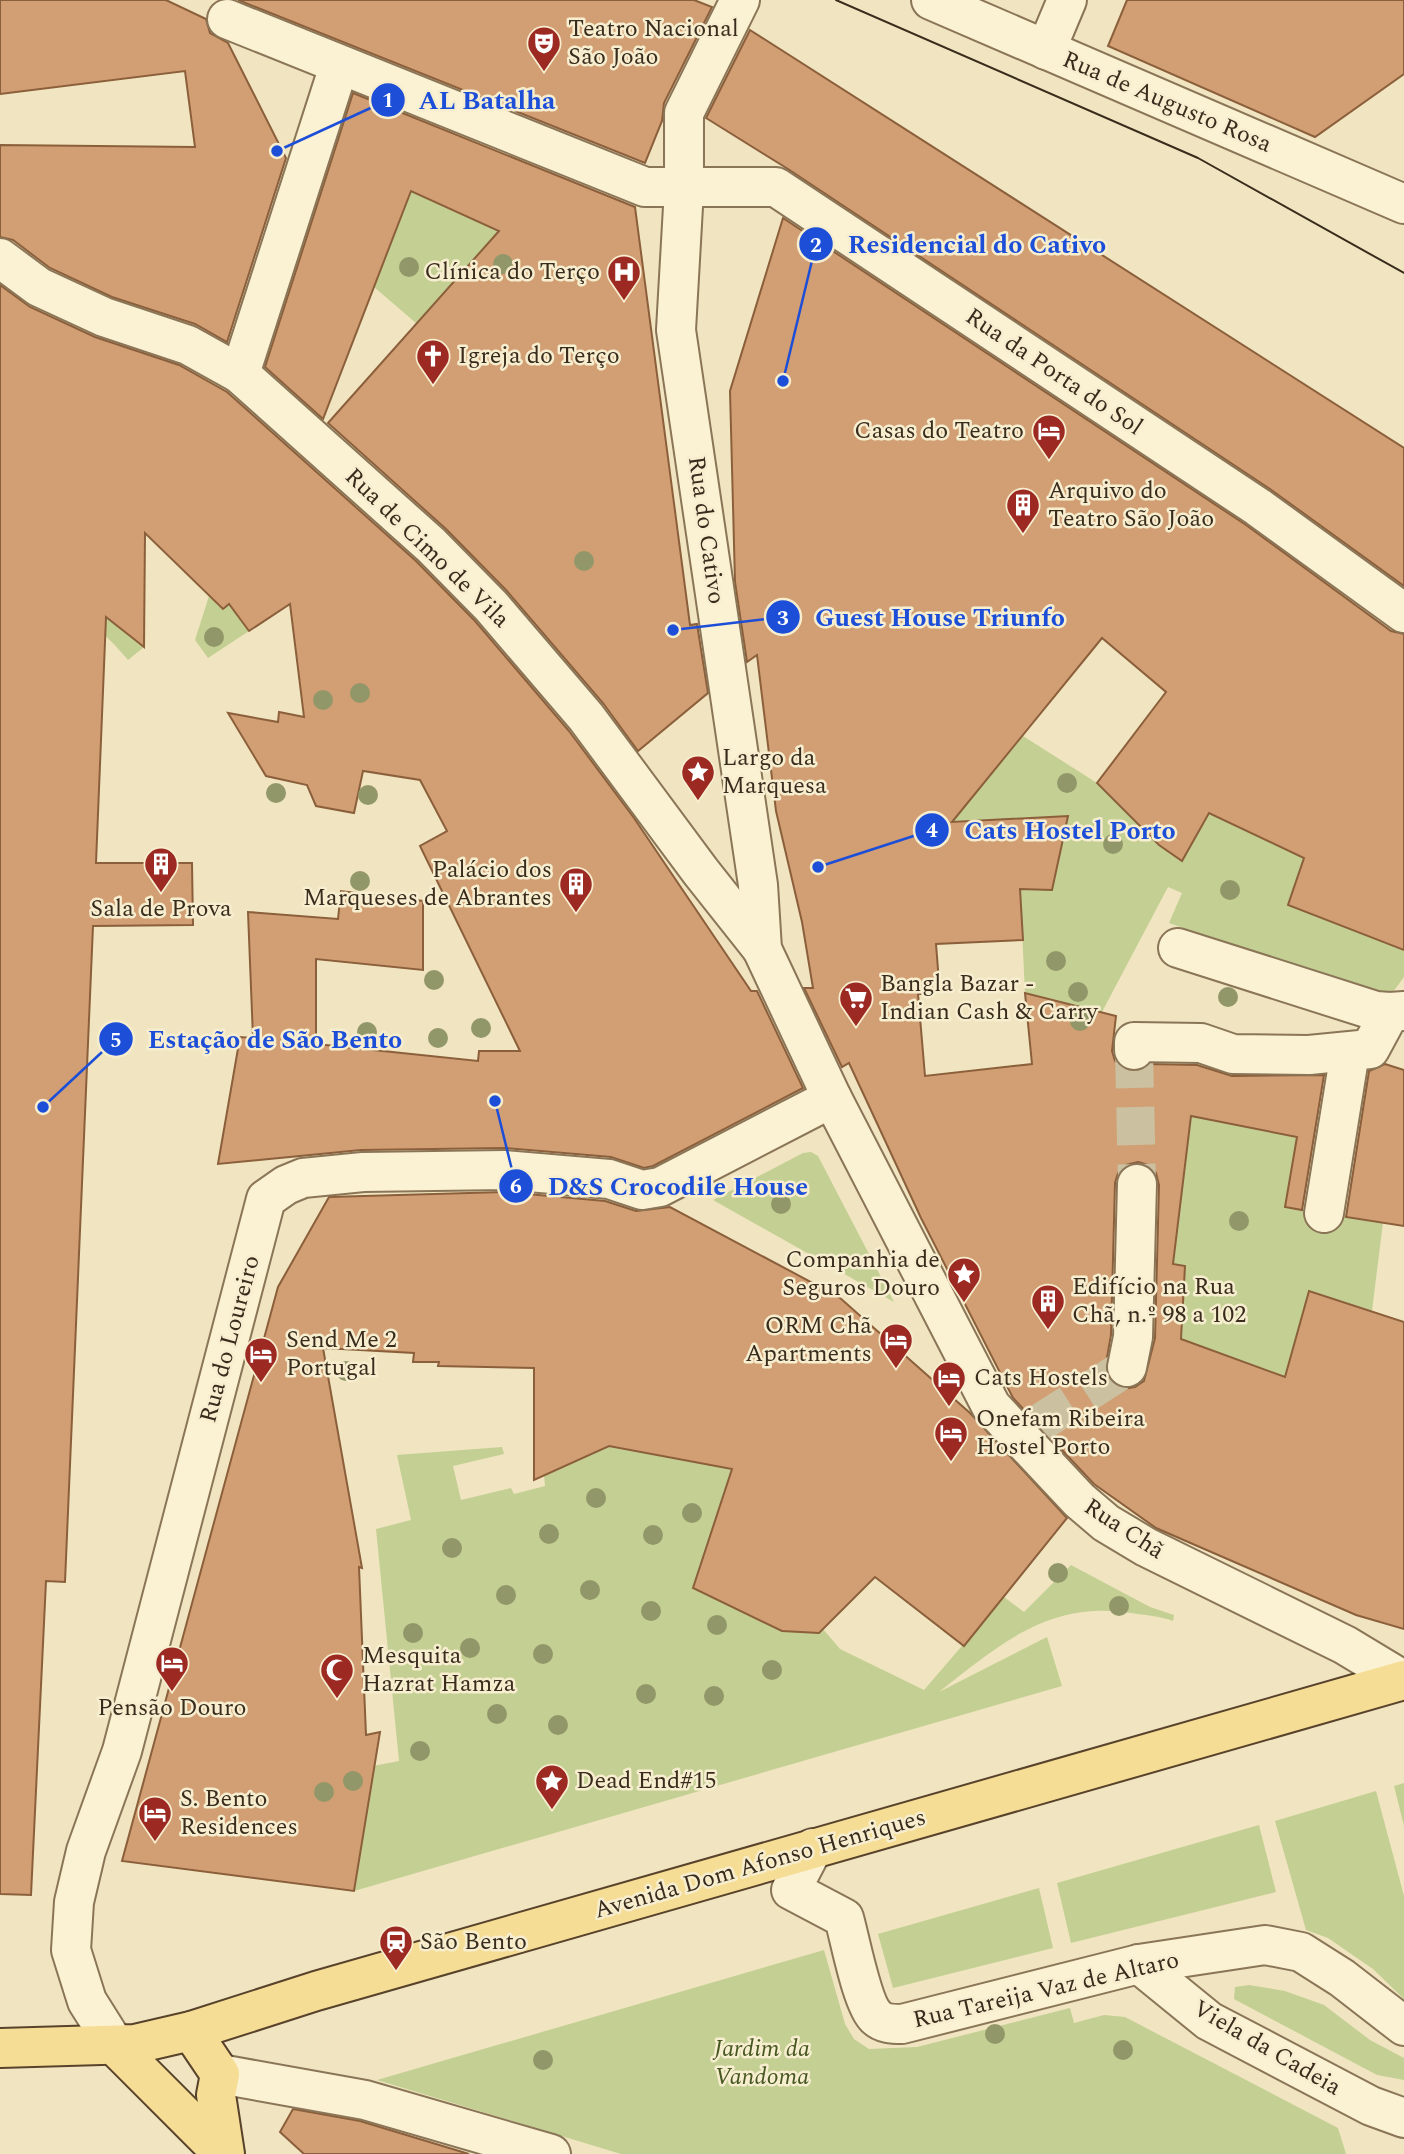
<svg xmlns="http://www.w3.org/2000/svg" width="1404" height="2154" font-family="Spectral,serif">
<rect width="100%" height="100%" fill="#f0e5c0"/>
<!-- green -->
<g fill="#c4cf93">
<polygon points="411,191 570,264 533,323 469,264 432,306 451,326 437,341 374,287"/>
<path d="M0 558 88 604 144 647 128 660C92 616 47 589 0 558Z"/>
<polygon points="209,596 222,609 229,604 249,631 208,658 195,640"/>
<polygon points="1023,736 1097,783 1159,845 1182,861 1209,813 1312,836 1289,905 1404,950 1404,977 1387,1000 1169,923 1182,893 1168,887 1102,1012 1025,993 1020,889 1052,890 1068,816 940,822 963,740 1004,758"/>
<polygon points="1199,1050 1222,1059 1220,1122 1258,1129 1270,1065 1309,1063 1285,1206 1383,1222 1372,1311 1309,1292 1274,1417 1234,1358 1208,1349 1160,1393 1182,1337 1185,1266 1173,1264"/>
<polygon points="811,1152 818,1156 894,1302 713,1200 803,1153"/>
<path d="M609 1446 733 1468 693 1587 714 1598 818 1633 823 1629 840 1649 924 1690 1004 1597 1024 1612 1071 1565 1150 1607 1174 1615 1173 1621C1160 1616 1144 1615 1131 1613 1049 1600 999 1645 939 1692L1047 1637 1062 1686 354 1891 373 1766 399 1761 376 1529 411 1520 397 1455 502 1447 504 1454 453 1466 461 1500 511 1488 514 1494 545 1486 544 1475Z"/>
<polygon points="1404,1783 1404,1826 1394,1786"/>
<polygon points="1376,1791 1404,1896 1404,1999 1373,1969 1328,1938 1306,1930 1275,1821"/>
<polygon points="1259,1825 1276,1892 1071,1943 1057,1883"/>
<polygon points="1039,1888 1053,1948 893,1988 878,1934"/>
<polygon points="824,1950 845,2024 854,2039 869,2049 917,2047 1070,2008 1074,2023 1104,2015 1125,2017 1338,2128 1346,2154 621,2154 377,2080"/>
<polygon points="1249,1985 1285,1991 1324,2005 1370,2040 1404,2058 1404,2080 1377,2075 1234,1999 1235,1987"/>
</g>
<!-- building -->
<g fill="#d19f73" stroke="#8b5f3b" stroke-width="2" fill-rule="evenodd">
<polygon points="0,0 166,0 206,19 210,33 228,43 286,158 227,342 195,324 112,297 50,268 13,240 0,237 0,145 195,147 185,71 0,94"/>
<polygon points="238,0 694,0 712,7 664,103 662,121 645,163"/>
<polygon points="1127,0 1404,0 1404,74 1315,137 1108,46"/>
<polygon points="750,30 1404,448 1404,586 1270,489 788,169 706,118"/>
<polygon points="353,93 635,207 690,625 697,624 708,693 638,751 603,703 507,591 446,529 328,423 499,231 411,191 323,419 265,367"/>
<path d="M783 218 1246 525 1391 631 1404 634V950L1288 905 1304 858 1209 813 1182 861 1159 845 1097 783 1166 692 1102 638 952 822 1068 816 1052 890 1020 889 1023 940 936 944 939 982H931L933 994H918L925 1076 1032 1064 1025 993 1116 1016 1112 1051 1115 1061 1124 1069 1135 1072 1150 1064 1197 1065 1232 1076 1324 1075 1302 1210 1285 1207 1297 1137 1191 1116 1173 1264 1185 1266 1181 1339 1285 1377 1309 1291 1404 1322V1629L1356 1615 1156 1528 1094 1484 1013 1398 921 1218 849 1063 842 1067 804 988H813L802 922 776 811 757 655 747 662 735 582 730 391ZM1138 1162 1148 1165 1156 1173 1159 1185 1155 1338 1144 1381 1135 1387 1123 1389 1112 1383 1106 1373V1363L1111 1335 1115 1183 1118 1173 1126 1165Z"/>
<polygon points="0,285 30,307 95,337 179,365 227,392 416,561 475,621 569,731 634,818 751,991 757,991 803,1088 653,1166 644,1168 611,1157 505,1148 361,1150 218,1164 240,1037 253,1038 248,912 338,919 341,891 423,901 423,970 316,959 316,1044 478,1061 479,1051 520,1051 420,846 447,831 420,780 363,771 354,813 316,806 307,785 266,776 228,713 278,722 279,712 304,717 290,604 249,631 229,604 223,609 145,533 144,647 106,617 96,863 192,863 193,925 93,926 65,1582 46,1581 31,1895 0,1894"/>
<polygon points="1385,1064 1404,1070 1404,1226 1346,1217 1369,1071"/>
<polygon points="504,1192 605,1201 636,1211 670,1207 839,1297 970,1413 1067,1518 964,1646 875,1577 819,1633 782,1631 693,1588 732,1469 609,1446 534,1480 534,1368 438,1366 439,1362 413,1362 414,1353 323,1348 362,1568 359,1567 366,1735 380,1732 354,1891 122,1861 278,1287 329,1197"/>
<polygon points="293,2109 360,2121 469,2154 304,2154 280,2132"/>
</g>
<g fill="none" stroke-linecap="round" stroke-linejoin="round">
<!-- minor-tunnel -->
<g stroke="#cbc09f" stroke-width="38" stroke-dasharray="38 19" stroke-linecap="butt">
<polyline points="1134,1050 1137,1184"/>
<polyline points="1038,1424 1127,1367"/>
</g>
<!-- minor casing -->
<g stroke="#8a7557" stroke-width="42">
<g id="minor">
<polyline points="740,0 684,113 684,189 676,330 758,885 762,949 832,1098 991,1406 1079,1500 1106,1523 1146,1547 1345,1645 1403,1680"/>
<polyline points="931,0 1404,204"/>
<polyline points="227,19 645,187 776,187 1258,507 1404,613"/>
<polyline points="1046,50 1067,0"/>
<polyline points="0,258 39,287 104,317 188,345 240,374 431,545 491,606 586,717 701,872 762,949"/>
<polyline points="240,374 339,66"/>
<polyline points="1178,948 1376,1011 1390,1012"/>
<polyline points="1134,1050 1134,1042 1201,1043 1233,1054 1309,1055 1370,1049 1390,1012 1404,1011"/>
<polyline points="1324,1213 1350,1052"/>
<polyline points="1127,1367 1133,1337 1137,1184"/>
<path d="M813 1848 791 1890 844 1918C850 1939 862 2004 876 2017 883 2024 893 2024 902 2024L1139 1964 1265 1945 1301 1952 1342 1978 1404 2026"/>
<polyline points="1139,1964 1209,2021 1371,2106 1404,2118"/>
<polyline points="116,2047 87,2001 71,1950 74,1902 86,1851 122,1751 266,1199 286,1185 303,1178 363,1172 505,1170 609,1179 642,1190 660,1187 832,1098"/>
<polyline points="220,2074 365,2100 551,2154"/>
</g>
</g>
<!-- major casing -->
<g stroke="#58422b" stroke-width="42">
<g id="major">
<polyline points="191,2031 220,2074 216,2095 225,2154"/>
<polyline points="116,2047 223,2154"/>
<polyline points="0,2048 135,2044 191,2031 316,1991 1404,1680"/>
</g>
</g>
<!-- minor -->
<use href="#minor" stroke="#fbf1d3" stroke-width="38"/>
<!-- major -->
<use href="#major" stroke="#f6dd95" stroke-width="38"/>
<!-- tram -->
<polyline stroke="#392c1c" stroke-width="2" points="836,0 1198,158 1404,273"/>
</g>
<!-- trees -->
<g fill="#929769">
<circle cx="503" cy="264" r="10"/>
<circle cx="409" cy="267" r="10"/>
<circle cx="584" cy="561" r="10"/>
<circle cx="214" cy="637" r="10"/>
<circle cx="360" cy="693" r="10"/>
<circle cx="323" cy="700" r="10"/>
<circle cx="1067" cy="783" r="10"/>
<circle cx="276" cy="793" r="10"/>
<circle cx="368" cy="795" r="10"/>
<circle cx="1113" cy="844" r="10"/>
<circle cx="360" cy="881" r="10"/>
<circle cx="1230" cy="890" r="10"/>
<circle cx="1056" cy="961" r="10"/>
<circle cx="434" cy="980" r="10"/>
<circle cx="1078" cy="992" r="10"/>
<circle cx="1228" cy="997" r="10"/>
<circle cx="1080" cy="1021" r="10"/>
<circle cx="481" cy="1028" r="10"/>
<circle cx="367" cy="1032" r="10"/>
<circle cx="438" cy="1038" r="10"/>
<circle cx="781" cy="1204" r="10"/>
<circle cx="1239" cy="1221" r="10"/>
<circle cx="346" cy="1371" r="10"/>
<circle cx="596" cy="1498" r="10"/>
<circle cx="692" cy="1513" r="10"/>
<circle cx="549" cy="1534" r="10"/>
<circle cx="653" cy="1535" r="10"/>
<circle cx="452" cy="1548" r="10"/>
<circle cx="1058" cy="1573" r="10"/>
<circle cx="590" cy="1590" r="10"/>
<circle cx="506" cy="1595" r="10"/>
<circle cx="1119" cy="1606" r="10"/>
<circle cx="651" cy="1611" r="10"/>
<circle cx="717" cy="1625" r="10"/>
<circle cx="413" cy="1633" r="10"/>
<circle cx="470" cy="1648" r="10"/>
<circle cx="543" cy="1654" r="10"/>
<circle cx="772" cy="1670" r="10"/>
<circle cx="646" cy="1694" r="10"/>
<circle cx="714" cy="1696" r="10"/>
<circle cx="497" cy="1714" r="10"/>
<circle cx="558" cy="1725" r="10"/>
<circle cx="420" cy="1751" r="10"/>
<circle cx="353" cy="1781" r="10"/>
<circle cx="324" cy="1792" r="10"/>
<circle cx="995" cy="2034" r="10"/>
<circle cx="1123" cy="2050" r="10"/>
<circle cx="543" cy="2060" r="10"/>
</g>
<!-- icons -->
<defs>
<g id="theatre-pin" transform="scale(1.75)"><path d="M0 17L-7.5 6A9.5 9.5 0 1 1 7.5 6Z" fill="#9d2923" stroke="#f7eed0"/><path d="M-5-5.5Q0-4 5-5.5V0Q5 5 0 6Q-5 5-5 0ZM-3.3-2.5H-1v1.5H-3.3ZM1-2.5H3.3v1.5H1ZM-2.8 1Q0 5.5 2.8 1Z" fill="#fff"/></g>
<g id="hospital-pin" transform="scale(1.75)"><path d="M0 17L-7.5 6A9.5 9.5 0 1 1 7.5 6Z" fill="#9d2923" stroke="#f7eed0"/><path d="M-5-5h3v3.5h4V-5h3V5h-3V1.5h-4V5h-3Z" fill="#fff"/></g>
<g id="church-pin" transform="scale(1.75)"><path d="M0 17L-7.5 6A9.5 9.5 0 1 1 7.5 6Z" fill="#9d2923" stroke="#f7eed0"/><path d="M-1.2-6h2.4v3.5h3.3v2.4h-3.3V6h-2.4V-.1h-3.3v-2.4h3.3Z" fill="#fff"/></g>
<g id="hotel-pin" transform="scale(1.75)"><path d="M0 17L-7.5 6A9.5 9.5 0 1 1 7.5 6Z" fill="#9d2923" stroke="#f7eed0"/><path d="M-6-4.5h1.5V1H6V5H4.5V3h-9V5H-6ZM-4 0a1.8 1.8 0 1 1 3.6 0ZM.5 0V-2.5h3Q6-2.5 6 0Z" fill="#fff"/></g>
<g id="building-pin" transform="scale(1.75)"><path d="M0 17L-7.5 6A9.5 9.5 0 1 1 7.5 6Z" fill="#9d2923" stroke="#f7eed0"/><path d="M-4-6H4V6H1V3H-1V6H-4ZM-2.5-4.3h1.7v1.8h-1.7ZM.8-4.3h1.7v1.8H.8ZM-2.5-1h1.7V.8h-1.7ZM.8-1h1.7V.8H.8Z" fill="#fff"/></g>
<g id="sight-pin" transform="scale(1.75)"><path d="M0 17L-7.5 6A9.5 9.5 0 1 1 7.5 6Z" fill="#9d2923" stroke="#f7eed0"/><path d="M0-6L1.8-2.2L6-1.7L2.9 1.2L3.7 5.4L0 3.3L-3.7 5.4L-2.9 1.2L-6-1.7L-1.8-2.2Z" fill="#fff"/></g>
<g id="supermarket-pin" transform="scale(1.75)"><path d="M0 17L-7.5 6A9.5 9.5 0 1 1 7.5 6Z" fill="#9d2923" stroke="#f7eed0"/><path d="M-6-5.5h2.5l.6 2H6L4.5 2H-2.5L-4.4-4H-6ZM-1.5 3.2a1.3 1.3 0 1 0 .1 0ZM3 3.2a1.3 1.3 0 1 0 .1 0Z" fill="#fff"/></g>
<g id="mosque-pin" transform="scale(1.75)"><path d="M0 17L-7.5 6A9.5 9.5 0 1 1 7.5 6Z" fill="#9d2923" stroke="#f7eed0"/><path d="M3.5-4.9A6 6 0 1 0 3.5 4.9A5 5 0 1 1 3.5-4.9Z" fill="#fff"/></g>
<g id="station-pin" transform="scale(1.75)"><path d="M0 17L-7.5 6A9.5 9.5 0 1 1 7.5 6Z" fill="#9d2923" stroke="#f7eed0"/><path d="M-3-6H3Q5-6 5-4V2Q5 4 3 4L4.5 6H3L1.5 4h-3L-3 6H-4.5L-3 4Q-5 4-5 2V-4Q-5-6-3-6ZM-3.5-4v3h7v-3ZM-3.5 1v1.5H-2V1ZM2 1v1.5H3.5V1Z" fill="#fff"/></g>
</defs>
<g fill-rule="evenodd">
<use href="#theatre-pin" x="544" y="43"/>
<use href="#hospital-pin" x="624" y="272"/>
<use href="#church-pin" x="433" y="356"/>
<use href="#hotel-pin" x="1049" y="431"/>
<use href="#building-pin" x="1023" y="505"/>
<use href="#sight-pin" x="698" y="772"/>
<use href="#building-pin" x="161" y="864"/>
<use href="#building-pin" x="576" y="884"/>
<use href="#supermarket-pin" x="856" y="998"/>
<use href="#sight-pin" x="964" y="1274"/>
<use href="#building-pin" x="1048" y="1301"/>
<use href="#hotel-pin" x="896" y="1340"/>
<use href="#hotel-pin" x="261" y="1354"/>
<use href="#hotel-pin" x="949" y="1378"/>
<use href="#hotel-pin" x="951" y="1433"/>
<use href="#hotel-pin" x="172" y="1663"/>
<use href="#mosque-pin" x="337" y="1670"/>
<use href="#sight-pin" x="552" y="1781"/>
<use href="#hotel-pin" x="155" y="1813"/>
<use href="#station-pin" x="396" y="1942"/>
</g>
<g text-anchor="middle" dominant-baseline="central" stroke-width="5" stroke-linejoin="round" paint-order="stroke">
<!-- poi labels -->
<g font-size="24" fill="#392c1c" stroke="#f7eed0" text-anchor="start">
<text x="568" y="29">Teatro Nacional<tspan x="568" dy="28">São João</tspan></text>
<text x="600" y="272" text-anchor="end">Clínica do Terço</text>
<text x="458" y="356">Igreja do Terço</text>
<text x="1024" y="431" text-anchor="end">Casas do Teatro</text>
<text x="1048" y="491">Arquivo do<tspan x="1048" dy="28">Teatro São João</tspan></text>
<text x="722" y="758">Largo da<tspan x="722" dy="28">Marquesa</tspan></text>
<text x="552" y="870" text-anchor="end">Palácio dos<tspan x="552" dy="28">Marqueses de Abrantes</tspan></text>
<text x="161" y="909" text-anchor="middle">Sala de Prova</text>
<text x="880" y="984">Bangla Bazar -<tspan x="880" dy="28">Indian Cash &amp; Carry</tspan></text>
<text x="940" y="1260" text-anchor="end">Companhia de<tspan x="940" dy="28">Seguros Douro</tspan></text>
<text x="1072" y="1287">Edifício na Rua<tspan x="1072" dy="28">Chã, n.º 98 a 102</tspan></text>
<text x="872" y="1326" text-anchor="end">ORM Chã<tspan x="872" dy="28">Apartments</tspan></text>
<text x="286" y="1340">Send Me 2<tspan x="286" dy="28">Portugal</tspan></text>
<text x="974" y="1378">Cats Hostels</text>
<text x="976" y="1419">Onefam Ribeira<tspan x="976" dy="28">Hostel Porto</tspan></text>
<text x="362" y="1656">Mesquita<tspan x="362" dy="28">Hazrat Hamza</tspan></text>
<text x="172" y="1708" text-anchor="middle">Pensão Douro</text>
<text x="576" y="1781">Dead End#15</text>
<text x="180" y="1799">S. Bento<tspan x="180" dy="28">Residences</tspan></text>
<text x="420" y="1942">São Bento</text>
</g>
<!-- street labels -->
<g font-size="24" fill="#392c1c" stroke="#f7eed0">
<text transform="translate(1167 102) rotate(23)">Rua de Augusto Rosa</text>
<text transform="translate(1054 372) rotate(34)">Rua da Porta do Sol</text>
<text transform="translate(706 530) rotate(82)">Rua do Cativo</text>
<text transform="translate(427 548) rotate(44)">Rua de Cimo de Vila</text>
<text transform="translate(230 1339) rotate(-75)">Rua do Loureiro</text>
<text transform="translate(1124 1529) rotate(33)">Rua Chã</text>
<text transform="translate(760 1864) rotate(-16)">Avenida Dom Afonso Henriques</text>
<text transform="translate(1046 1990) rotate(-13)">Rua Tareija Vaz de Altaro</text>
<text transform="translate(1267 2048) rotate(30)">Viela da Cadeia</text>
</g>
<!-- park labels -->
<g font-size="24" font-style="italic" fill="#465721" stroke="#f7eed0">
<text x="762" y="2049">Jardim da<tspan x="762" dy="28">Vandoma</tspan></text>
</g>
</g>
<!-- callouts -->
<path fill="none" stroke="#1d4ed8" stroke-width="2.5" d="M277 151L388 100M783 381L816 244M673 630L783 617M818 867L932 830M43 1107L116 1039M495 1101L516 1186"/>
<g fill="#1d4ed8" stroke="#f7eed0" stroke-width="2.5">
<circle cx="277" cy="151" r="7"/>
<circle cx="783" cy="381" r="7"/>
<circle cx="673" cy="630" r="7"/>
<circle cx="818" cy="867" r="7"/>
<circle cx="43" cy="1107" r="7"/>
<circle cx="495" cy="1101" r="7"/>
<circle cx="388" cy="100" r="18"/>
<circle cx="816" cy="244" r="18"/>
<circle cx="783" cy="617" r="18"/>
<circle cx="932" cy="830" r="18"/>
<circle cx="116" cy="1039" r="18"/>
<circle cx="516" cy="1186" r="18"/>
</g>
<g font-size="21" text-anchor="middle" font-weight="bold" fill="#fff">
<text x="388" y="107">1</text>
<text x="816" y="252">2</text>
<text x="783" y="625">3</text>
<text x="932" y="837">4</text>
<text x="116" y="1047">5</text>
<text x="516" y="1193">6</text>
</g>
<g font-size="26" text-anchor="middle" font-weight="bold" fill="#1d4ed8" stroke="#f7eed0" stroke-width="5" stroke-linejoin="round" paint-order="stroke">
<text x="487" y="109">AL Batalha</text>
<text x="977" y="253">Residencial do Cativo</text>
<text x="940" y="626">Guest House Triunfo</text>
<text x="1070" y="839">Cats Hostel Porto</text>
<text x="275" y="1048">Estação de São Bento</text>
<text x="678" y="1195">D&amp;S Crocodile House</text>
</g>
</svg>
